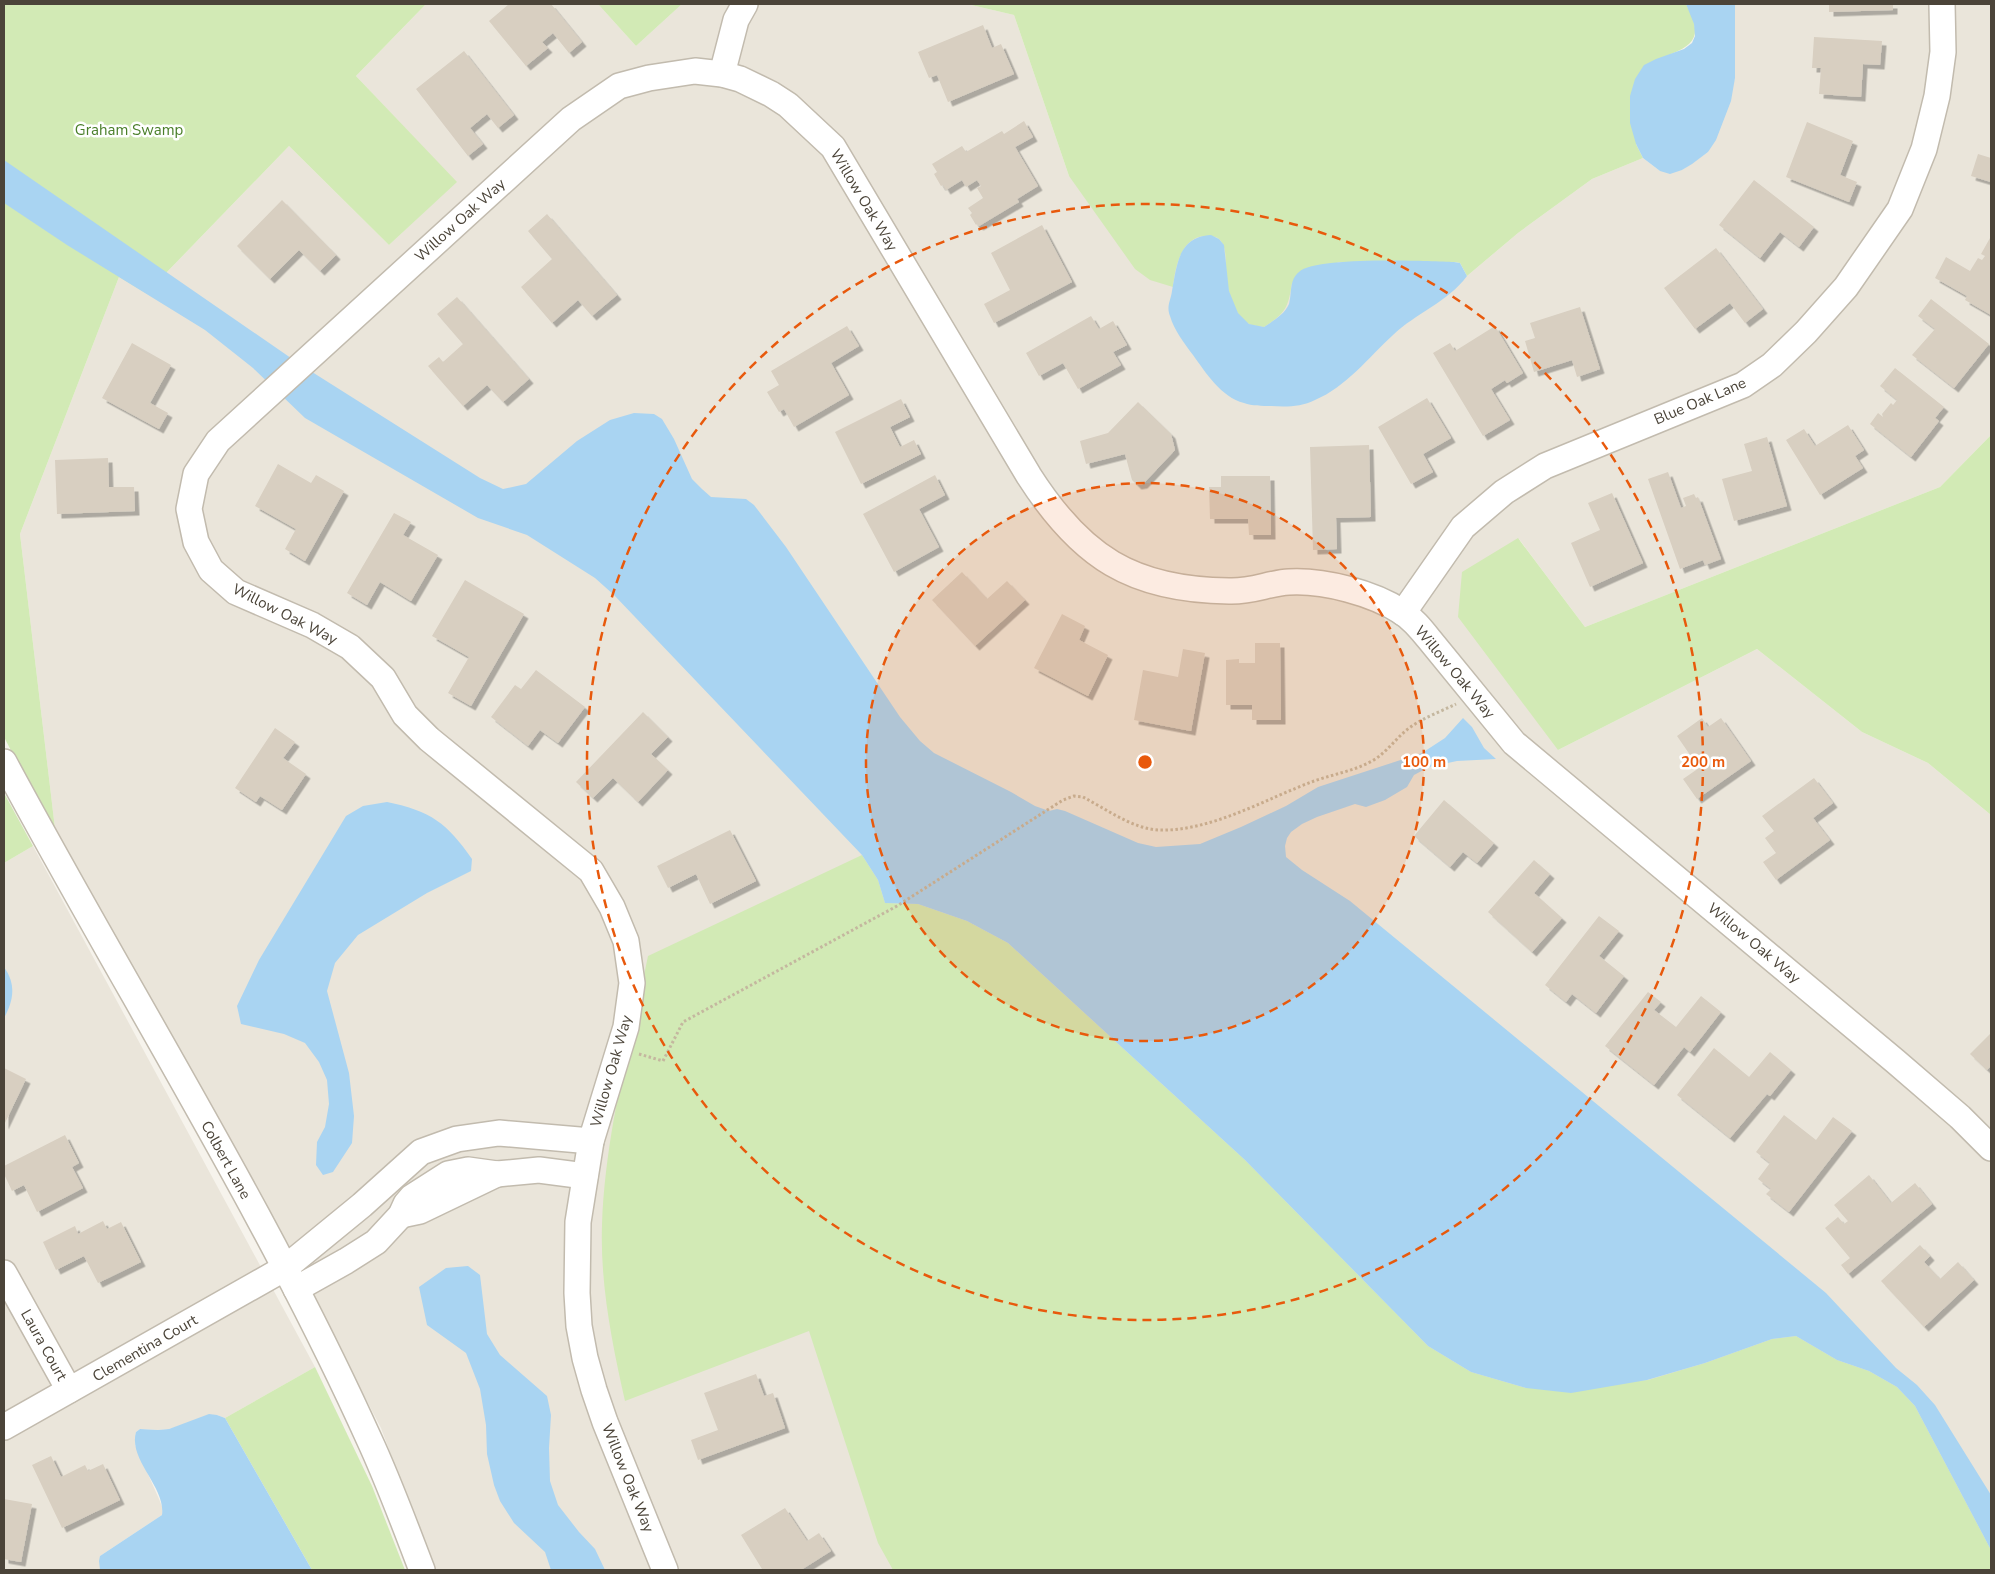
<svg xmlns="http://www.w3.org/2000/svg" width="1995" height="1574" font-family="'Nunito Sans',sans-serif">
<defs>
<filter id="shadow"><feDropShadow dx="4.5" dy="4.5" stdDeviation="0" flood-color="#0004"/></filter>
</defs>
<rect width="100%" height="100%" fill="#f6f3ec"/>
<!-- residential -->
<g fill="#eae5da">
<polygon points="426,4 598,4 636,46 682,4 967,4 1014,15 1069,176 1467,276 1518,233 1592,179 1643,158 1660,171 1682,170 1708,152 1735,78 1735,4 1991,4 1991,435 1940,487 1585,627 1519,539 1558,750 1757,649 1862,732 1928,763 1991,815 1991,1570 434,1570 381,1428 269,1214 56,837 20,534 119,277 167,272 289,146 389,245 456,182 356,76"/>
<polygon points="33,846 315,1367 225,1418 217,1415 169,1429 158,1430 140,1429 136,1432 135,1445 159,1499 163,1509 162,1515 100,1556 100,1570 4,1570 4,863"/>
</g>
<!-- green -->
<g fill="#d2eab5">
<polygon points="4,4 426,4 356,76 457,182 389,245 289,146 167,272 149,295 119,277 20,534 56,837 4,737"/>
<polygon points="598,4 682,4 636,46"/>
<path d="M967 4H1686C1700 30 1700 43 1671 54L1636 144 1643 158 1592 179 1518 233 1467 276 1460 263 1454 262H1339L1292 283C1288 308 1286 313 1264 327 1260 326 1253 326 1249 324 1233 315 1227 289 1226 272 1225 262 1228 248 1219 239 1216 236 1209 236 1205 236 1181 237 1175 268 1173 287L1150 280 1135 269 1069 176 1014 15Z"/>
<polygon points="1991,435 1991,815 1928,763 1862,732 1757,649 1558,750 1458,617 1462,572 1518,538 1585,627 1940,487"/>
<polygon points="4,793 33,846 4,863"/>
<path d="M862 855 878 880 885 903 918 904 967 921 1008 943 1245 1160 1428 1346 1471 1372 1526 1388 1648 1380 1705 1363 1772 1339 1796 1336 1837 1360 1869 1371 1897 1387 1915 1406 1991 1550V1570H893L878 1543 809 1331 625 1401C612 1343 600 1284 602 1225 605 1134 630 1044 648 956Z"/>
<polygon points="315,1367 372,1486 405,1570 312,1570 225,1418"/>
</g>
<!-- water -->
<g fill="#a9d4f2">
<polygon points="1686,4 1735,4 1735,78 1731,101 1716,140 1708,152 1692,164 1682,170 1670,174 1660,171 1643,158 1636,144 1630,123 1630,96 1635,79 1644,65 1656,59 1684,49 1692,43 1695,36 1694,24"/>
<polygon points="4,160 301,365 480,478 503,489 526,484 577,441 610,420 634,413 654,414 662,419 674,439 692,479 702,489 711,497 746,499 754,505 786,547 900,717 920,741 934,753 1011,792 1035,806 1049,811 1057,809 1065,811 1138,843 1156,847 1200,844 1241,827 1286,806 1318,787 1422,753 1445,738 1463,718 1472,727 1484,748 1496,759 1457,761 1429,767 1414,775 1407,787 1385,800 1366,807 1355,804 1317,817 1302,824 1291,832 1287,838 1285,846 1286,857 1302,870 1350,901 1826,1293 1896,1368 1917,1385 1935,1405 1991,1495 1991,1550 1915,1406 1897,1387 1869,1371 1837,1360 1796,1336 1772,1339 1705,1363 1647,1380 1571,1393 1526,1388 1471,1372 1428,1346 1245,1160 1008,943 967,921 918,904 885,903 878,880 862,855 614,595 595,578 527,535 478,518 305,418 253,368 205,330 67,245 4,203"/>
<path d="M1211 235 1219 239 1224 245 1229 291 1238 313 1249 324 1264 327C1273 321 1285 314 1289 304 1292 293 1289 280 1299 272 1315 256 1427 261 1454 262L1460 263 1467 276C1448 302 1416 313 1393 335 1369 357 1346 387 1315 400 1301 407 1286 407 1271 406 1262 406 1252 406 1244 403 1221 397 1206 373 1193 355 1184 343 1174 330 1170 316 1166 306 1171 300 1172 291 1177 265 1178 237 1211 235Z"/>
<path d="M387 802C431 811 447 823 472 859L471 871 427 893 358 935 335 963 327 991 349 1073 354 1116 352 1143 333 1172 323 1175 316 1165 317 1142 325 1127 329 1104 327 1080 319 1062 305 1043 284 1034 241 1024 237 1006 259 960 346 816 363 806Z"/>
<path d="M4 967C16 984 14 1000 4 1018Z"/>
<polygon points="468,1266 480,1275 487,1334 500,1355 547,1396 551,1415 549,1448 550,1481 558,1505 579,1532 595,1549 605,1570 551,1570 545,1552 514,1523 500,1501 494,1485 487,1454 486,1425 480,1389 466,1353 427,1325 419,1287 446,1268"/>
<path d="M209 1414 217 1415 225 1418 312 1570H100L99 1561 100 1556 162 1515C166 1487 128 1460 136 1432L140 1429 158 1430 169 1429Z"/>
</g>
<!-- building -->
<g fill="#d8cfc1" filter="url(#shadow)">
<polygon points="509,4 551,4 582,42 569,53 553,33 542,42 548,48 526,66 489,21"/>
<polygon points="1829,4 1893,4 1893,10 1829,12"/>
<polygon points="983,25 992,48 1001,44 1014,74 948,102 937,75 929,78 918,52"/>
<polygon points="1814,37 1882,41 1880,65 1863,64 1861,97 1819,94 1821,68 1812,68"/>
<polygon points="464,51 514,115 498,128 487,114 470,128 483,144 468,156 416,89"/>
<polygon points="1024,121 1033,137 1015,147 1038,186 1017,199 1019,202 979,226 977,224 976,225 970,215 972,213 968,208 983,198 977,188 981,186 977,180 966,187 962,180 946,190 943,185 941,186 934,174 937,172 932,164 962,146 966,152 1002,131 1004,134"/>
<polygon points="1807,122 1853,141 1840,175 1857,182 1849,202 1786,177"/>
<polygon points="1978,154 1991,158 1991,182 1971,176"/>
<polygon points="1754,180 1814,227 1799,247 1780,232 1760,258 1719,225"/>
<polygon points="282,200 336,255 320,271 299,250 270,279 237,246"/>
<polygon points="547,214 617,295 592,316 578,300 552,323 521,287 552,259 528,231"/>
<polygon points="1042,225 1072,282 994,323 984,304 1010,290 991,253"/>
<polygon points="1990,238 1991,239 1991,315 1965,300 1967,296 1935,278 1946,257 1970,271 1978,258 1982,260 1985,256 1981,254"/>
<polygon points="1716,248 1763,309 1745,323 1730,303 1695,329 1664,288"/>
<polygon points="457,297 529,379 503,402 487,385 463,406 428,366 439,357 443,362 463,344 437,314"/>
<polygon points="1931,299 1989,344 1954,388 1912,355 1935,329 1918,316"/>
<polygon points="1580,307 1600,369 1577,377 1572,360 1534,372 1525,341 1535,338 1530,323"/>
<polygon points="1091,316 1099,329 1113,321 1127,345 1113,352 1121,365 1078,389 1063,363 1039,376 1026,353"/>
<polygon points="847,326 859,346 831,363 849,395 794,427 784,409 779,412 767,392 779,385 771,371"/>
<polygon points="1495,326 1523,373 1507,383 1505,380 1491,389 1510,420 1483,436 1433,353 1450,343 1455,351"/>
<polygon points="132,343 171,365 150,403 168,413 159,429 102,398"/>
<polygon points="1895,368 1944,407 1935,418 1939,421 1911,457 1870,424 1878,413 1883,417 1882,414 1891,403 1893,405 1897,400 1880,386"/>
<polygon points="1427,398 1451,438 1423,454 1433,472 1411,484 1378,427"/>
<polygon points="901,399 910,417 890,427 900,447 914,440 921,454 861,484 835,432"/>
<polygon points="1138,402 1171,434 1175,450 1143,484 1137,485 1132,480 1125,454 1086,464 1080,441 1108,433"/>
<polygon points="1848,425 1864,450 1855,456 1863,468 1820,495 1786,440 1804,429 1815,446"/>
<polygon points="1767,437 1787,506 1734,521 1722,479 1752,471 1744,444"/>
<polygon points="1369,445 1371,517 1336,518 1337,549 1313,550 1310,447"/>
<polygon points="108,458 109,487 134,487 135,511 57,514 55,460"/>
<polygon points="278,464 311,483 316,475 344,491 305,561 285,549 296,529 255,506"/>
<polygon points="1668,472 1681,508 1686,506 1683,498 1694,494 1696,498 1698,497 1721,559 1705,565 1703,560 1680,569 1648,479"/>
<polygon points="935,475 945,495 919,509 939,547 894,572 863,514"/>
<polygon points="1221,476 1270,476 1271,535 1249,535 1248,519 1210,519 1209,487 1221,487"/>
<polygon points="1612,493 1643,563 1590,587 1571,543 1600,530 1588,503"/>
<polygon points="394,513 411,522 403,535 438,555 411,601 380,582 367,605 347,593"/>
<polygon points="962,572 987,599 1007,581 1025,600 975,646 932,600"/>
<polygon points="465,580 524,614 471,706 448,693 469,657 432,636"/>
<polygon points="1062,614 1085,626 1079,640 1108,655 1088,696 1034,668"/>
<polygon points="1255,643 1280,643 1281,720 1252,720 1252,705 1226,705 1226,660 1239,659 1239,663 1255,663"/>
<polygon points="1183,649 1205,653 1191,731 1134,720 1143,670 1178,677"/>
<polygon points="536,670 585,707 558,743 540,730 528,746 491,717 515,685 521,689"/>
<polygon points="643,712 668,737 651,754 668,770 638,802 613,778 593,798 576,782"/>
<polygon points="1702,718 1708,727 1721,718 1751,761 1697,799 1683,779 1699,768 1677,736"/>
<polygon points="275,728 295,742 283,758 306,774 282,810 260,796 256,802 235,788"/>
<polygon points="1814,778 1833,803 1813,818 1830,840 1776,880 1763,862 1776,853 1765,838 1774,831 1762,816"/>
<polygon points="1444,800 1494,843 1477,863 1463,852 1450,867 1414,836"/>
<polygon points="730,830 756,881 710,904 696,874 668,888 657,866"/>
<polygon points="1534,860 1550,874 1534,893 1562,918 1532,952 1488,912"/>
<polygon points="1599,916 1619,931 1599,956 1624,976 1596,1013 1572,994 1566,1002 1545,985"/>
<polygon points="1648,992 1661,1002 1654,1010 1676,1027 1701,996 1721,1012 1690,1052 1684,1047 1654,1085 1605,1046"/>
<polygon points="1991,1033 1991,1066 1987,1070 1970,1054"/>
<polygon points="1714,1048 1749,1077 1770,1052 1791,1070 1770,1096 1767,1094 1730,1138 1677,1095"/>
<polygon points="4,1068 26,1079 4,1125"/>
<polygon points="1784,1115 1816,1140 1833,1117 1852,1131 1789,1212 1766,1194 1771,1189 1758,1179 1770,1163 1756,1152"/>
<polygon points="65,1135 79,1163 72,1167 83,1188 37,1212 24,1185 12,1191 4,1174 4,1166"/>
<polygon points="1869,1175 1891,1203 1915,1183 1932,1204 1848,1274 1841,1265 1850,1258 1825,1228 1838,1217 1844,1224 1848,1221 1834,1205"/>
<polygon points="103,1221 107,1229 121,1222 141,1262 98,1283 84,1256 56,1270 43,1242 75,1226 78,1234"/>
<polygon points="1920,1245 1930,1256 1924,1262 1940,1279 1958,1262 1974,1280 1924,1327 1881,1281"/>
<polygon points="756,1374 764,1396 773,1393 785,1428 698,1460 691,1440 718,1430 704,1393"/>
<polygon points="51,1456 61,1477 85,1465 88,1471 103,1464 120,1500 62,1528 32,1465"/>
<polygon points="4,1499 32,1504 21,1562 4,1559"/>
<polygon points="785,1508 807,1541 819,1533 831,1551 801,1570 760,1570 762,1569 741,1535"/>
</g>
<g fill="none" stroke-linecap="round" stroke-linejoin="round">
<!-- minor casing -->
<g stroke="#c2bbae" stroke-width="28">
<g id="minor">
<polyline points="722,74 736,20 745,4"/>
<polyline points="1403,613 1463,527 1504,492 1545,466 1743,385 1772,365 1806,332 1846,287 1900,209 1924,149 1937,96 1943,52 1942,4"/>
<path d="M4 762C125 988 263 1205 369 1439 389 1482 405 1526 422 1570"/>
<polyline points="401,1215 420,1211 497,1174"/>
<polyline points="4,1273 69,1390"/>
<polyline points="296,1289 346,1261 376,1242 401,1215 406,1204 412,1197 448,1174 468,1170 497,1174 539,1170 585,1176"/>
<polyline points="4,1427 285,1268 362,1205 421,1152 457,1139 499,1133 591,1141"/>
<path d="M665 1570 605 1422 594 1390 585 1358 579 1326 577 1293 578 1222 591 1141 626 1027 632 983 626 941 612 907 591 871 429 739 405 715 383 678 350 647 312 625 236 592 211 570 196 542 189 509 196 474 218 441 571 119 619 86 649 78 695 71 722 74 740 79 771 94 788 105 833 147 1029 476C1081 557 1132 590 1229 591 1252 592 1269 583 1289 582 1324 580 1373 593 1402 612 1413 619 1421 629 1429 639L1514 743 1895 1061 1960 1117 1991 1148"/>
</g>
</g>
<!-- path -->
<path stroke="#c4b79f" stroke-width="3" stroke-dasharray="2.5 2.5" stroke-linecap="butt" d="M639 1054 663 1061 683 1022 897 906 1063 800 1074 796 1083 797C1106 809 1133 829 1159 830 1210 832 1268 798 1314 781 1334 774 1354 771 1372 761 1388 752 1397 736 1412 726 1425 717 1442 711 1456 704"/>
<!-- minor -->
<use href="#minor" stroke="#fff" stroke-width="25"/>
</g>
<!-- distance rings -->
<circle cx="1145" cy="762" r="279" fill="#e8590c" fill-opacity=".12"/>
<g fill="none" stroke="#e8590c" stroke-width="2.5" stroke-dasharray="9 6">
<circle cx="1145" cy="762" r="279"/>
<circle cx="1145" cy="762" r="558"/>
</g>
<g text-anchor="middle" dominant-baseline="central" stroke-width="5" stroke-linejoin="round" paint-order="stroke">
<!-- park labels -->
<g font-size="15" fill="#4a7f2a" stroke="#fff">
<text x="129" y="130">Graham Swamp</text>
</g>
<!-- street labels -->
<g font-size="15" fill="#4b4439" stroke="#fff">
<text transform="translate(864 200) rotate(59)">Willow Oak Way</text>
<text transform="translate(460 220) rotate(-42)">Willow Oak Way</text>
<text transform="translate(1700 401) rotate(-23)">Blue Oak Lane</text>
<text transform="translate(285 614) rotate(27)">Willow Oak Way</text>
<text transform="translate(1455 672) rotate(50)">Willow Oak Way</text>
<text transform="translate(1754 943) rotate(40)">Willow Oak Way</text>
<text transform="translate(611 1071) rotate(-74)">Willow Oak Way</text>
<text transform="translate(226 1160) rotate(61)">Colbert Lane</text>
<text transform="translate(44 1345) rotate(61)">Laura Court</text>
<text transform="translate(145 1348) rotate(-30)">Clementina Court</text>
<text transform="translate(628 1478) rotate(68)">Willow Oak Way</text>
</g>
</g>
<circle cx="1145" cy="762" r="8" fill="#e8590c" stroke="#fff" stroke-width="2.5"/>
<g font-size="15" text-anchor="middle" font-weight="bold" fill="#e8590c" stroke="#fff" stroke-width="5" stroke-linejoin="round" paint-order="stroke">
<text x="1424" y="767">100 m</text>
<text x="1703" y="767">200 m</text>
</g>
<!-- border -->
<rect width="1995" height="1574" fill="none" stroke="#4b4439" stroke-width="10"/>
</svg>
